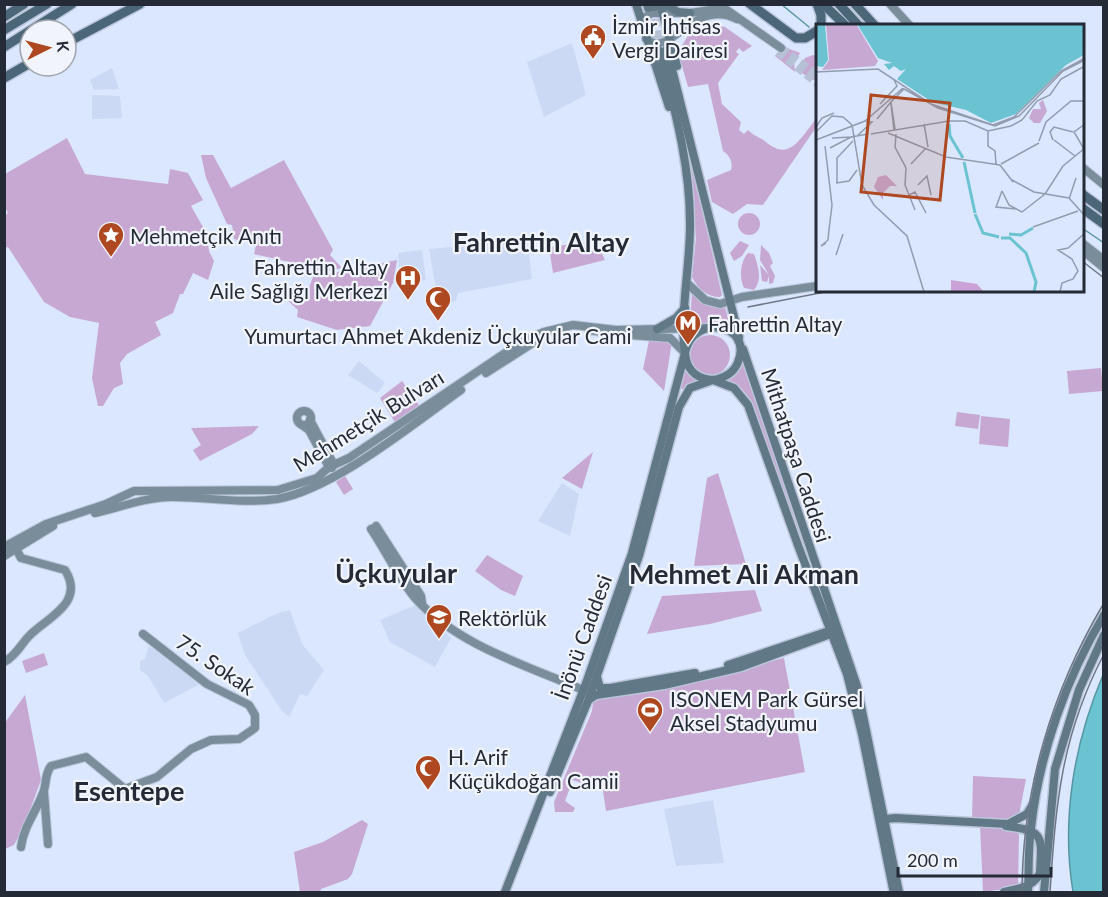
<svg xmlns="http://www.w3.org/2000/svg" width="1108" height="897" font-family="Lato,sans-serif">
<rect width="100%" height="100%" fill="#dbe7fe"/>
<!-- built -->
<g fill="#cbd9f5">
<polygon points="572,43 586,95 544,117 527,62"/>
<polygon points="112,68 119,89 94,90 90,80"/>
<polygon points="92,95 120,96 122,118 92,119"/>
<polygon points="492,243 528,243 532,279 458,293 456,301 439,306 429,249"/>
<polygon points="422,250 426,280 400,283 398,253"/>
<polygon points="359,361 385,383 377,393 348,375"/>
<polygon points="562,483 579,494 570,536 538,521"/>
<polygon points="418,604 451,638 435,667 390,642 380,620"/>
<polygon points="290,610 302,644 324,670 307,696 300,694 289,717 282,711 245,655 238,633 278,613"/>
<polygon points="149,646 199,678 198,685 164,703 148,676 140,670 140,661 145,659"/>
<polygon points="713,800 724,863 676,866 664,809"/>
</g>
<!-- green -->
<g fill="#c7a8d2">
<path d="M710 25 725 27 752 46 743 52 739 48 736 52 739 54 718 83 722 104 741 122 739 130 744 134 748 130C755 137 762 138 766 142 791 163 801 136 817 118V126L763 205 747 204 733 214 712 202 707 180 731 170C733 162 730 156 723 151L708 84 688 87 678 52 689 34Z"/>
<polygon points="782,46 800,53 794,63 795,72 775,56"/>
<polygon points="813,55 817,56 817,79 812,80 802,73 801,65 805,58"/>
<polygon points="67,138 85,174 168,184 170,169 188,173 203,200 191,206 207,234 209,251 214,261 208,280 193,273 183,294 180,294 173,313 155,322 161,335 127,354 120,363 123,384 114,388 103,406 98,406 92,378 99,323 70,317 44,302 8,247 5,248 5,216 8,213 5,207 5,174"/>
<path d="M688 150 722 295 720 297C707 297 698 289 692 277L696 238Z"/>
<polygon points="201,155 213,155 231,188 284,160 333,250 330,255 342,268 321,273 307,266 254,254 256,245 234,239 232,225 227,224 206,178"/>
<circle cx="749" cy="224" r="11"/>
<polygon points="596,241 605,260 553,273 549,247"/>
<polygon points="740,241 749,245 742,256 734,261 730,253"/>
<polygon points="761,245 769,253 773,263 770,266 775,276 773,283 769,284 769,276 767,282 762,281 760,265 769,275 760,260"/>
<path d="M748 253 754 254C758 266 763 279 754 290L744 288C739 278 740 262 748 253Z"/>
<polygon points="397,260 393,283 370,326 337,330 297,317 298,310 285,298 290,290 303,293 308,290 313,277"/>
<polygon points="692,293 707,305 725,307 730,327 690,324"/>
<circle cx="710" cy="355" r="20"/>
<polygon points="650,336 672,342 664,391 643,369"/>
<polygon points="743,362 834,624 831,626 752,402 742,389 726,378"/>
<polygon points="1101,368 1103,391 1069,394 1067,371"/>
<polygon points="685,370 698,381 685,390 680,388"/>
<polygon points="402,381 421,408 396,424 380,398"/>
<polygon points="957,412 980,415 978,429 955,426"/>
<polygon points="981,416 1010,419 1008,447 979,444"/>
<polygon points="259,426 252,434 200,461 193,450 201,445 191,428"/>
<polygon points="593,452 582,489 562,478"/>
<polygon points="718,473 746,564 694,566 707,478"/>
<polygon points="345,476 353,489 344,495 336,482"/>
<polygon points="487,555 523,576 515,596 501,590 475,571"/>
<polygon points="755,590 762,611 710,624 647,634 662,596"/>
<polygon points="44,653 48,665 26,673 22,661"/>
<polygon points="784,658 805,772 606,811 603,791 573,780 565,801 575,808 573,812 555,812 554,802 592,711 594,695 672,685"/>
<polygon points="25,695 41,780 23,829 14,845 5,849 4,724"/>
<polygon points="973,776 1026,779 1019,815 1009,821 972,820"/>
<polygon points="362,820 368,824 352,874 348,879 321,889 320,892 300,892 294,852 323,842"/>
<polygon points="980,826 1016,831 1019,835 1018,887 983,892"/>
</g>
<!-- water -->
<path fill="#6bc3d1" stroke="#5695a2" stroke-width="1.5" d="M1103 675V892H1073C1061 819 1074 743 1103 675Z"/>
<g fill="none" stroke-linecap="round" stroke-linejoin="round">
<!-- stream -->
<g stroke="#5695a2" stroke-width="1.5">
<polyline points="781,4 809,27"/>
<polyline points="1082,228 1104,243"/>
</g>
<!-- secondary-tunnel -->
<g stroke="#b7c1d6" stroke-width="8" stroke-dasharray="8 4" stroke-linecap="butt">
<polyline points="781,48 817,75"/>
<polyline points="778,52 817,83"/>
</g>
<!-- primary-tunnel -->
<g stroke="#b7c1d6" stroke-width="8" stroke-dasharray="8 4" stroke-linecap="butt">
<polyline points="654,7 666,46"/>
<polyline points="648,8 660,51"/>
</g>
<!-- secondary casing -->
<g stroke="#bac5da" stroke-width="10">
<g id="secondary">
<polyline points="890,4 910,26"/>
<polyline points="642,25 645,17 652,13 690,13 724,8 781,48"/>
<path d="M646 39 655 44C680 42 700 0 737 19"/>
<polyline points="1082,167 1104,185"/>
<polyline points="1082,243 1104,260"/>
<polyline points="1082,250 1104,268"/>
<polyline points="688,284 705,300 720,304 742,297 817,286"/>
<polyline points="589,330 615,334"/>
<polyline points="630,335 670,338 685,353"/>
<polyline points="486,373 539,339"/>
<circle cx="304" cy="418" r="7"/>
<polyline points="310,420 334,465"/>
<polyline points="302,425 309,430 329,467 332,468"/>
<path d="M95 513C121 507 146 497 172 497 206 497 242 504 277 499 334 489 413 424 461 390"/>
<polyline points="376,526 421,596 422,603"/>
<path d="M371 529C384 548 402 584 416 599 459 646 526 665 583 690"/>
<polyline points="4,547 46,524 106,504 134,491 278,490 317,478 329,467 349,458 523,341 544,332 573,325 616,330 705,328"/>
<polyline points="4,556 53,526"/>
<path d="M4 662C16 656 21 644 30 635 50 616 85 602 65 570L21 558 15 547"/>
<polyline points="44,792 48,844"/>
<path d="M21 847C23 828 36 812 43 793 47 784 44 775 51 766L86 757 125 789 157 777 191 749 211 740 239 739 255 728V715L249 705 207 684 143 634"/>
</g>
</g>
<!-- primary casing -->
<g stroke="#bac5da" stroke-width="11">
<g id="primary">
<polyline points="636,4 669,107"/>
<polyline points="647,4 648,8"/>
<polyline points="654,4 654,7"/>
<polyline points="660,4 677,66"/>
<polyline points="665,4 678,12 690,13"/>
<polyline points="667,49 739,337"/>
<polyline points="657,329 676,318 685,308"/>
<polyline points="743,349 857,686 899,892"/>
<polyline points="713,380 734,388 748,405 799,548 847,674 862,734 893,889"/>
<polyline points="728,665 826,632"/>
<polyline points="597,677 600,688 610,688 695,673"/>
<polyline points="590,699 596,695 664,685 741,667 836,632"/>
<polyline points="550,792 588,701 639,556 679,407 690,388 710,381"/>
<polyline points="882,823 886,819 895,818 1008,824 1027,814 1033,804"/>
<path d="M1006 826C1044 831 1042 835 1040 872"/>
<path d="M505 892 585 686 632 553 685 353C693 312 754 324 738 362 734 373 724 378 713 380 700 379 689 373 686 359 678 320 691 264 690 222 690 164 674 107 660 51"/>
<path d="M1004 892C1021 888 1035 887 1042 869"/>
<path d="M1028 892C1029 871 1028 849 1031 828 1039 755 1066 678 1104 615"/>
<polyline points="1044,892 1055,769 1079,690 1104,635"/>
</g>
</g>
<!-- highway casing -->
<g stroke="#bac5da" stroke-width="12">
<g id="highway">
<polyline points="750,4 796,38 805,38 817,31"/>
<polyline points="817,4 821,15 821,26"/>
<polyline points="823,4 846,26"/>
<polyline points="839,4 859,26"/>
<polyline points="855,4 875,26"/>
<polyline points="4,17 24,4"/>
<polyline points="4,30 47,4"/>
<polyline points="66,43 140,4"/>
<polyline points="4,47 72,4"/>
<polyline points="4,78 30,63"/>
<polyline points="1082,194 1104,210"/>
<polyline points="1082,208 1104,224"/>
</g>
</g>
<!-- secondary -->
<use href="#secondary" stroke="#7a8d9a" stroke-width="8"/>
<!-- primary -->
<use href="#primary" stroke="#617887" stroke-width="8"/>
<!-- highway -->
<use href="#highway" stroke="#4b6677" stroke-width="9"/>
<!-- tram -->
<g stroke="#6f7787" stroke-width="1.5">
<polyline points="1082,261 1104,278"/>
<polyline points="748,307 830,291"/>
<path d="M1022 892C1022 791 1052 690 1104 603"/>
<path d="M1050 892C1056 803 1061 736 1104 654"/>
</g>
</g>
<!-- icons -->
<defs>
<g id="civic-pin" transform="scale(1.35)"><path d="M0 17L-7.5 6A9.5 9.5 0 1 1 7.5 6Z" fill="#ae4820" stroke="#f1f4fa"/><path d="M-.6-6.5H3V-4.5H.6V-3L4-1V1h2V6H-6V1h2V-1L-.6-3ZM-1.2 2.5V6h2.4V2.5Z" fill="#fff"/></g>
<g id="sight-pin" transform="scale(1.35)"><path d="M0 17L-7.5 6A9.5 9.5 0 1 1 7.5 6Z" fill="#ae4820" stroke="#f1f4fa"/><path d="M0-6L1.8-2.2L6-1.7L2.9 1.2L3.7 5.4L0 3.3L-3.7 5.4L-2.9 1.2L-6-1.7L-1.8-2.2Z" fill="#fff"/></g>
<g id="hospital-pin" transform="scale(1.35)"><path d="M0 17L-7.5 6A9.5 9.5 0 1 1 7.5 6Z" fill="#ae4820" stroke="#f1f4fa"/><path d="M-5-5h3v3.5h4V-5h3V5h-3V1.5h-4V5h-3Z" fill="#fff"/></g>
<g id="mosque-pin" transform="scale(1.35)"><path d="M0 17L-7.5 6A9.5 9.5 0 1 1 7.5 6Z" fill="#ae4820" stroke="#f1f4fa"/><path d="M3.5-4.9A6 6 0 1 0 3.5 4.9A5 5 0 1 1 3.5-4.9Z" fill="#fff"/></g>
<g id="metro-pin" transform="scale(1.35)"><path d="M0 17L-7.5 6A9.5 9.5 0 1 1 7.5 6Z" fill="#ae4820" stroke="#f1f4fa"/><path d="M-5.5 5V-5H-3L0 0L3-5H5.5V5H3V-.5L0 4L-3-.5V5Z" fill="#fff"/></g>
<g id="university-pin" transform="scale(1.35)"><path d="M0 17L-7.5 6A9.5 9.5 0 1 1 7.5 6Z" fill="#ae4820" stroke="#f1f4fa"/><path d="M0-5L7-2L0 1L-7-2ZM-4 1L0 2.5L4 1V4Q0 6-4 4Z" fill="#fff"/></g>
<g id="stadium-pin" transform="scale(1.35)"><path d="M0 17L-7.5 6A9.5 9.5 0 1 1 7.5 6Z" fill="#ae4820" stroke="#f1f4fa"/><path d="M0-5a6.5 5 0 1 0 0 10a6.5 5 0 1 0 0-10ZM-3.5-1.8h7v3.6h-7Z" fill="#fff"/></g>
</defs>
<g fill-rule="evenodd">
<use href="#civic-pin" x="593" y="37"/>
<use href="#sight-pin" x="111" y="235"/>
<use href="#hospital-pin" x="408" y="278"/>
<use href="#mosque-pin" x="438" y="299"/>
<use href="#metro-pin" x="688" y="323"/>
<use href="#university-pin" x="439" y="617"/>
<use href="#stadium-pin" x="650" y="710"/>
<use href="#mosque-pin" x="428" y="768"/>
</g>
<g text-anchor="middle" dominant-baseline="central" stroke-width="4.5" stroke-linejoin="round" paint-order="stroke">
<!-- poi labels -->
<g font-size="21" fill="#252b36" stroke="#f1f4fa" text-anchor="start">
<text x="612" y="25">İzmir İhtisas<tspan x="612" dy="24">Vergi Dairesi</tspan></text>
<text x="130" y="235">Mehmetçik Anıtı</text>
<text x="388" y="266" text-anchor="end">Fahrettin Altay<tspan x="388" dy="24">Aile Sağlığı Merkezi</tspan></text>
<text x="708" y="323">Fahrettin Altay</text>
<text x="438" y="335" text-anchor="middle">Yumurtacı Ahmet Akdeniz Üçkuyular Cami</text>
<text x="458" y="617">Rektörlük</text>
<text x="670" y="698">ISONEM Park Gürsel<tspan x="670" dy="24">Aksel Stadyumu</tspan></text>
<text x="448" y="756">H. Arif<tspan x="448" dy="24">Küçükdoğan Camii</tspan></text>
</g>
<!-- street labels -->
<g font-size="21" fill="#252b36" stroke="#f1f4fa">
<text transform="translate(368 420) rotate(-32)">Mehmetçik Bulvarı</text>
<text transform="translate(797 455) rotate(72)">Mithatpaşa Caddesi</text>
<text transform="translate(582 637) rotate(-70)">İnönü Caddesi</text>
<text transform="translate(216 664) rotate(34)">75. Sokak</text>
</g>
<!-- district labels -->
<g font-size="27" font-weight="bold" fill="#252b36" stroke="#f1f4fa">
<text x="541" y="241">Fahrettin Altay</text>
<text x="396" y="572">Üçkuyular</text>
<text x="744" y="573">Mehmet Ali Akman</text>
<text x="129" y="790">Esentepe</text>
</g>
</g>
<!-- overview -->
<g transform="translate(816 24)">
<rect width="268" height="268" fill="#dbe7fe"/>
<path d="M10 0H40L62 37 59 42 6 46 13 36ZM227 76 231 87 224 99H218L213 94 217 85H225L223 79ZM70 151 81 162H74L67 169V176L58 163 62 153Z" fill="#c7a8d2"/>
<path d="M135 256 161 260 168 268H135Z" fill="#cba2d8"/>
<path d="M0 0H9L12 36 7 43 0 42ZM41 0H268V31L250 41 200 90 175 99 150 86 116 78 81 55 90 45 85 47 78 42 73 46 68 40 76 39 62 34Z" fill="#6bc3d1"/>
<path fill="none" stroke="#6bc3d1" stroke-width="3" d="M88 40 126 0M86 42 107 0M83 45 92 41 102 43 158 79 161 89M162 90 173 86 232 30 269 16M161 91 261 0M133 100 134 112 147 134M148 138 159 189M159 190 167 209 183 213M193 210 205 211 217 204M185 214H194L210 229 220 258 218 268"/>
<path fill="none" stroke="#929cae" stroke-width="1.5" d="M0 48 62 45 115 80 177 101 198 93 245 47 269 34M64 80 81 62 78 56M75 80 78 107M61 95 79 73M108 100 112 123M0 103 6 94 18 89M79 105 75 78 88 65 122 84 179 102 203 92 247 47 269 36M172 107V122L179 127 180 140M0 108 16 92 27 93 36 101 46 161 58 181 91 212 108 268M72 109 130 133 184 141M55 110 133 97H149L172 107 195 102 206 96 221 77 234 71 245 55 269 42M80 110 79 123 90 144 89 161 99 186M41 112 56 98H50M16 114 35 113M0 116 49 97 87 64M237 116 234 108 238 103 257 108M238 116 259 132M223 117 230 98 255 77H269M9 122 16 181 13 206M14 124 35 113 52 110M268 125 258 108 269 100M95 140 110 124M185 140 223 119M184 141 197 158M196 156 218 168 253 174 269 192M20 159 33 157 41 146M21 159V134L37 117M102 161 111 152 115 171M186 167 180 183 200 185M186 167 193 181 206 188M93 171 99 168 110 189M253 175 260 154M206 188 229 170 247 142 269 124M217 203 262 187M10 219 5 222 12 216 13 205M20 231 27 210M244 268 246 259 257 255 262 247 256 235 242 226 252 224 269 209"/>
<path fill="#ae4820" fill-opacity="0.15" stroke="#ae4820" stroke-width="3" d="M55 71 134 79 124 176 45 168Z"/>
<rect width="268" height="268" fill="none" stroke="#252b36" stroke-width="3"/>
</g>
<!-- border -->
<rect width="1108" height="897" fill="none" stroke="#252b36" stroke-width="12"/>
<!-- north arrow -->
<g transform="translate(48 48) rotate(84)"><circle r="28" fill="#f1f4fa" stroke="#9fa4ac" stroke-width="1.5"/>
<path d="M0-4.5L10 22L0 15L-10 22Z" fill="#ae4820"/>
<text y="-9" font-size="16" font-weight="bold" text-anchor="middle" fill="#252b36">K</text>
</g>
<!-- scale -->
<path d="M898 867v9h153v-9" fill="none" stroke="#252b36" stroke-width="3"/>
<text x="907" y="867" font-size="18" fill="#252b36" stroke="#f1f4fa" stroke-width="4.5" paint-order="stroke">200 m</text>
</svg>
